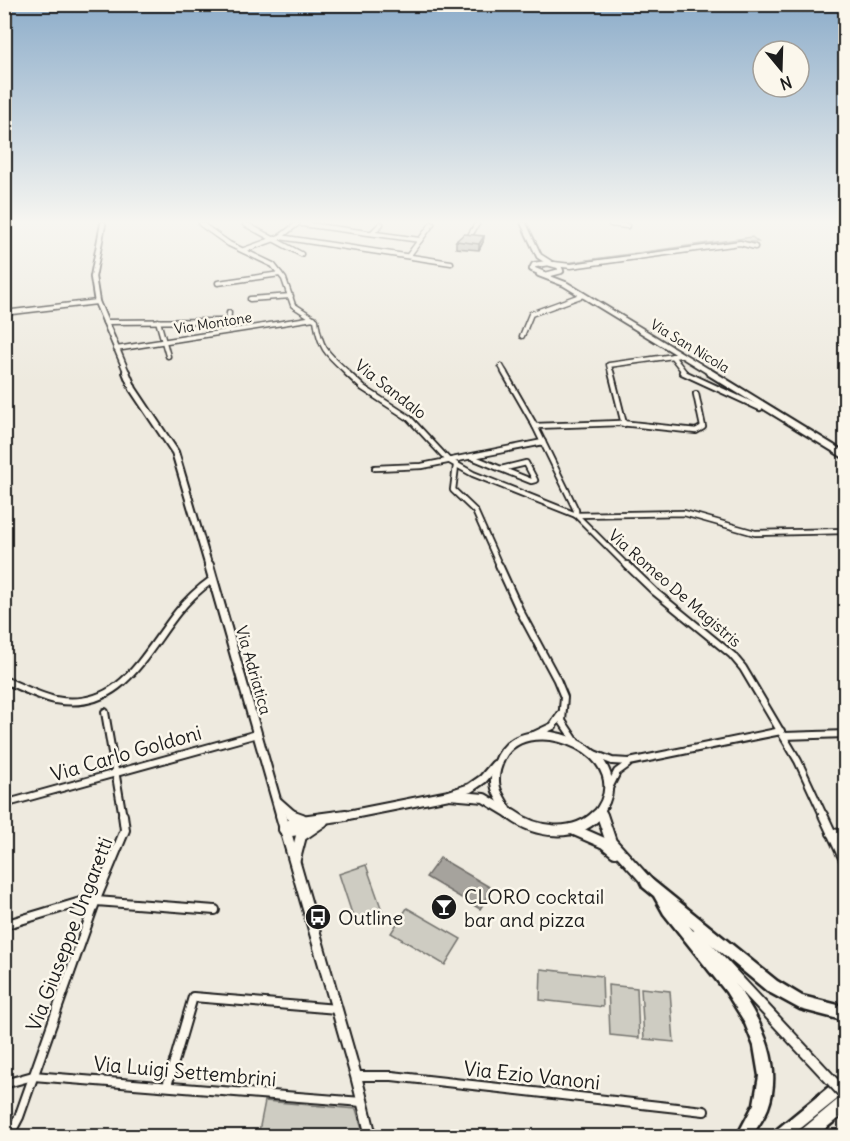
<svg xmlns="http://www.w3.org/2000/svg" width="850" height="1141" font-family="Delius,sans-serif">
<rect width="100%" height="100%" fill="#eeeadf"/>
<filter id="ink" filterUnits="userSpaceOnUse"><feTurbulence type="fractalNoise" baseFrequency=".0167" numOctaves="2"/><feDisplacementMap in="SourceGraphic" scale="12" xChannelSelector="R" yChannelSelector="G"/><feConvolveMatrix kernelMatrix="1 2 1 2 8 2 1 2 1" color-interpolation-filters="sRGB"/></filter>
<g filter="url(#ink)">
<!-- green -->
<g fill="#ceccc2" stroke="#75746f" stroke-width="1.5">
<polygon points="752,237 758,242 738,242 571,265 558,264"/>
<polygon points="366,865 384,916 356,926 339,874"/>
<polygon points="407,908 461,939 445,965 391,933"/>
<polygon points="541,969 602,976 603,1007 540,1000"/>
<polygon points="608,985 637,988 639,1038 610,1035"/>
<polygon points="641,988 670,991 674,1042 644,1039"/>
<polygon points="265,1101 356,1109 364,1136 258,1136"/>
</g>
<!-- water -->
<polygon fill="#a6a39d" stroke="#6f6d69" stroke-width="1.5" points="440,858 493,889 480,909 426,877"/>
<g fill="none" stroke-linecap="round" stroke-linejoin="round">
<!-- minor-far3 casing -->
<g stroke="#1c1c1c" stroke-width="7">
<g id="minor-far3">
<path d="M201 224 229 244 273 265 284 279 293 305 316 320C320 349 327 354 348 373"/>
<polyline points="245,224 301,254"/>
<polyline points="302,224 420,240"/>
<polyline points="611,224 627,226"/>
<polyline points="372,233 381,224"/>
<polyline points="280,237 451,263"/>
<polyline points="469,237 477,224"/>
<polyline points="244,250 280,237 297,224"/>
<polyline points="409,255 432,224"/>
<polyline points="554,264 571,266 740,243 755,247"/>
<polyline points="218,283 280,274"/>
<polyline points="250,299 291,296"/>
<polyline points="4,313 97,302"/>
<polyline points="158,321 168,356"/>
<polyline points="105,322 227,321"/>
<polyline points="227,331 229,313"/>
<polyline points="522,336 531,314 583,295"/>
<polyline points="116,349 314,318"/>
<polyline points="672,356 685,373"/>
<polyline points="501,366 505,373"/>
<polyline points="611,373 609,365 681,355"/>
</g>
</g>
<!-- minor-far2 casing -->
<g stroke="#1c1c1c" stroke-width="8">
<g id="minor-far2">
<polyline points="346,372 363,388 409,418 448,460 473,474 576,515 628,567"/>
<polyline points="504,372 535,426"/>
<polyline points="611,372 624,424"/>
<polyline points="682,372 760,408"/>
<polyline points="696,394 703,427 696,431 621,423 535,426 576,510 576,515 684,513 755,533 846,531"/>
<polyline points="472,457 501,469"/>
<polygon points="526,463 535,480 531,481 501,469"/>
<polyline points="456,466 453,490 475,511 500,567"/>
<polyline points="375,468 422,466 543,442"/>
</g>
</g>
<!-- minor-far1 casing -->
<g stroke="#1c1c1c" stroke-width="10">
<g id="minor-far1">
<polyline points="499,565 520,611 557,680 564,697 562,721 576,742"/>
<polyline points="627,565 655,592 732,655 743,668 798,761 824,817"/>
<path d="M4 680C21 687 38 696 55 700 120 712 143 656 177 613 187 600 199 589 213 579"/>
<polyline points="105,712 123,817"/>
<polyline points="534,735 553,726 561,714"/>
<polyline points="784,736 846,734"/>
<polyline points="594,754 612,761 629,762 781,731"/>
<polyline points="609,788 617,772 628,764"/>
<polyline points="4,804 257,734"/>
</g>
</g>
<!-- minor casing -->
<g stroke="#1c1c1c" stroke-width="12">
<g id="minor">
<polyline points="823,815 846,864"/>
<polyline points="831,833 846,835"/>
<polyline points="96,901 215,910"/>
<polyline points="4,925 97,897"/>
<polyline points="356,1076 392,1076 704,1111"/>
<polyline points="4,1084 33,1076 362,1102"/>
<polyline points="167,1086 193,997 337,1009"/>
<polyline points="9,1136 19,1117 97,897 125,830 123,815"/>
</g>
</g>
<!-- tertiary-far3 casing -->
<g stroke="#1c1c1c" stroke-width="8">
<g id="tertiary-far3">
<polyline points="103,224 93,277 97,302 127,373"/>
<polyline points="524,224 539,256 550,263"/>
<polygon points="548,263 559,266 561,271 546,275 532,269 534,265"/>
<polyline points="539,274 565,284 711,373"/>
</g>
</g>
<!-- tertiary-far2 casing -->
<g stroke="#1c1c1c" stroke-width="10">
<g id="tertiary-far2">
<polyline points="126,372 133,389 175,452 209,567"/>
<polyline points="709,372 846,456"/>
</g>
</g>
<!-- tertiary-far1 casing -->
<g stroke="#1c1c1c" stroke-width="12">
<g id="tertiary-far1">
<polyline points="209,565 281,817"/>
<polyline points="449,795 484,798 509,813"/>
<polyline points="278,802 295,817"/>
<polyline points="601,811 603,817"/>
<polyline points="509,813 514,817"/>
<path d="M509 813C505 805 498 796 496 788 493 777 496 767 501 757 528 705 648 756 595 817"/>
<polyline points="338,817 449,795 470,788 483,779 495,765"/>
</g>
</g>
<!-- tertiary casing -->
<g stroke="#1c1c1c" stroke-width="14">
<g id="tertiary">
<polyline points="281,815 356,1076 371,1136"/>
<polyline points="291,815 302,819"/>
<path d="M512 815C536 833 574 838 597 815"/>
<polyline points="602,815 611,842 650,885"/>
<polyline points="284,829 294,822 346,815"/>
<polyline points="284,829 291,831 308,829"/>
<polyline points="572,829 604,843 615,852"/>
<polyline points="295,859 301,836 323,821"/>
<polyline points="696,935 806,1053"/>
</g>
</g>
<!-- trunk casing -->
<g stroke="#1c1c1c" stroke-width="5">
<g id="trunk">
<path d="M647 877 651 879 777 981 802 996 846 1007V1021L800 1009 767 991 689 926C728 972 792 1043 768 1108 764 1118 757 1127 752 1136H737L754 1104 759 1076 754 1046 744 1021 726 992 664 914 654 896 643 887 641 883 643 879Z"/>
<polygon points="846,1075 846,1092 791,1136 773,1136 775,1131 841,1077"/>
<polygon points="846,1095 846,1112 816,1136 798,1136 800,1131 841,1097"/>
</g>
</g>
<!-- minor-far3 -->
<use href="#minor-far3" stroke="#fbf7ec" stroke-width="4"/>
<!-- minor-far2 -->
<use href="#minor-far2" stroke="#fbf7ec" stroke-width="4.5"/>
<!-- minor-far1 -->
<use href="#minor-far1" stroke="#fbf7ec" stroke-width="6"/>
<!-- minor -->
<use href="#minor" stroke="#fbf7ec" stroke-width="8"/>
<!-- tertiary-far3 -->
<use href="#tertiary-far3" stroke="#fbf7ec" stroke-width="4.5"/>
<!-- tertiary-far2 -->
<use href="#tertiary-far2" stroke="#fbf7ec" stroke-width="6"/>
<!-- tertiary-far1 -->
<use href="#tertiary-far1" stroke="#fbf7ec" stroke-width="8"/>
<!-- tertiary -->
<use href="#tertiary" stroke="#fbf7ec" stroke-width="10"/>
<!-- trunk -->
<use href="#trunk" fill="#fbf7ec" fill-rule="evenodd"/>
<!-- tertiary-bridge casing -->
<g stroke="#1c1c1c" stroke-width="14" stroke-linecap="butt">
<polyline id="tertiary-bridge" points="806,1053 846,1096"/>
</g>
<!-- tertiary-bridge -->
<use href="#tertiary-bridge" stroke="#fbf7ec" stroke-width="10"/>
</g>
<!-- wall -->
<polygon fill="#9f9d96" stroke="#1c1c1c" stroke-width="1.5" points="484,236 483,242 479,250 456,248 456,241"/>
<!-- shaded-wall -->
<polygon fill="#827f7a" stroke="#1c1c1c" stroke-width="1.5" points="484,236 483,242 479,250 479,244"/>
<!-- building -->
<polygon fill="#b9b6af" stroke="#1c1c1c" stroke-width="1.5" points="464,234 484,236 479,244 456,241"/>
</g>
<!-- sky -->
<linearGradient id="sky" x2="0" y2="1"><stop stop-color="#8dadca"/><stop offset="0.58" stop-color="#f7f6f1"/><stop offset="1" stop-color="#f7f6f1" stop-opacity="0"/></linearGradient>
<rect width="850" height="383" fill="url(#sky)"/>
<!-- icons -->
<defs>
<g id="bar-disc" transform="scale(1.35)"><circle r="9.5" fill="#1c1c1c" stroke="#fbf7ec"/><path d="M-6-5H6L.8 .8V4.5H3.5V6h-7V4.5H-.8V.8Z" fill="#fff"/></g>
<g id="bus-disc" transform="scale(1.35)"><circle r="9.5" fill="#1c1c1c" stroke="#fbf7ec"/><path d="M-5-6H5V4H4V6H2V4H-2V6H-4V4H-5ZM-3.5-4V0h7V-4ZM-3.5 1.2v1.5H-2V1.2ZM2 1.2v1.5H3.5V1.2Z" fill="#fff"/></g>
</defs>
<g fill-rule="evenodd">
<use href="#bar-disc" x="444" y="907"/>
<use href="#bus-disc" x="318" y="917"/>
</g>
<g text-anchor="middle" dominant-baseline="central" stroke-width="5" stroke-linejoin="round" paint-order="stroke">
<!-- far-street labels -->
<g font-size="14" fill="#1c1c1c" stroke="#fbf7ec">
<text transform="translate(213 323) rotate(-9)">Via Montone</text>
<text transform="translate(690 346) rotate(31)">Via San Nicola</text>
</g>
<!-- street labels -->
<g font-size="16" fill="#1c1c1c" stroke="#fbf7ec">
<text transform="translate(391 389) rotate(38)">Via Sandalo</text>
<text transform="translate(675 588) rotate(41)">Via Romeo De Magistris</text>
<text transform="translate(254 670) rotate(74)">Via Adriatica</text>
</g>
<!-- near-street labels -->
<g font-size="20" fill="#1c1c1c" stroke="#fbf7ec">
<text transform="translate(126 753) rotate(-16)">Via Carlo Goldoni</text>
<text transform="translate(69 934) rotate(-69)">Via Giuseppe Ungaretti</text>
<text transform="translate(185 1071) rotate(5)">Via Luigi Settembrini</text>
<text transform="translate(532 1075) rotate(6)">Via Ezio Vanoni</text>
</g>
<!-- near-poi labels -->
<g font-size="20" fill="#1c1c1c" stroke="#fbf7ec" text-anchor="start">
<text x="464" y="896">CLORO cocktail<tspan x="464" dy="23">bar and pizza</tspan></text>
<text x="338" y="917">Outline</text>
</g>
</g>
<!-- margin -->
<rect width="850" height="1141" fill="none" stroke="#fbf7ec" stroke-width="24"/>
<rect x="12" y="12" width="826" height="1117" fill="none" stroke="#1c1c1c" stroke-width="2" filter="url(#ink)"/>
<!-- north arrow -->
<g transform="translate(781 69) rotate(161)"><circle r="28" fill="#fbf7ec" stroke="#a29f99" stroke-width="1.5"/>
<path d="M0-4.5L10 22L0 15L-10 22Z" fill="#1c1c1c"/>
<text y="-9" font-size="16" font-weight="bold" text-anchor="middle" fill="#1c1c1c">N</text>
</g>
</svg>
